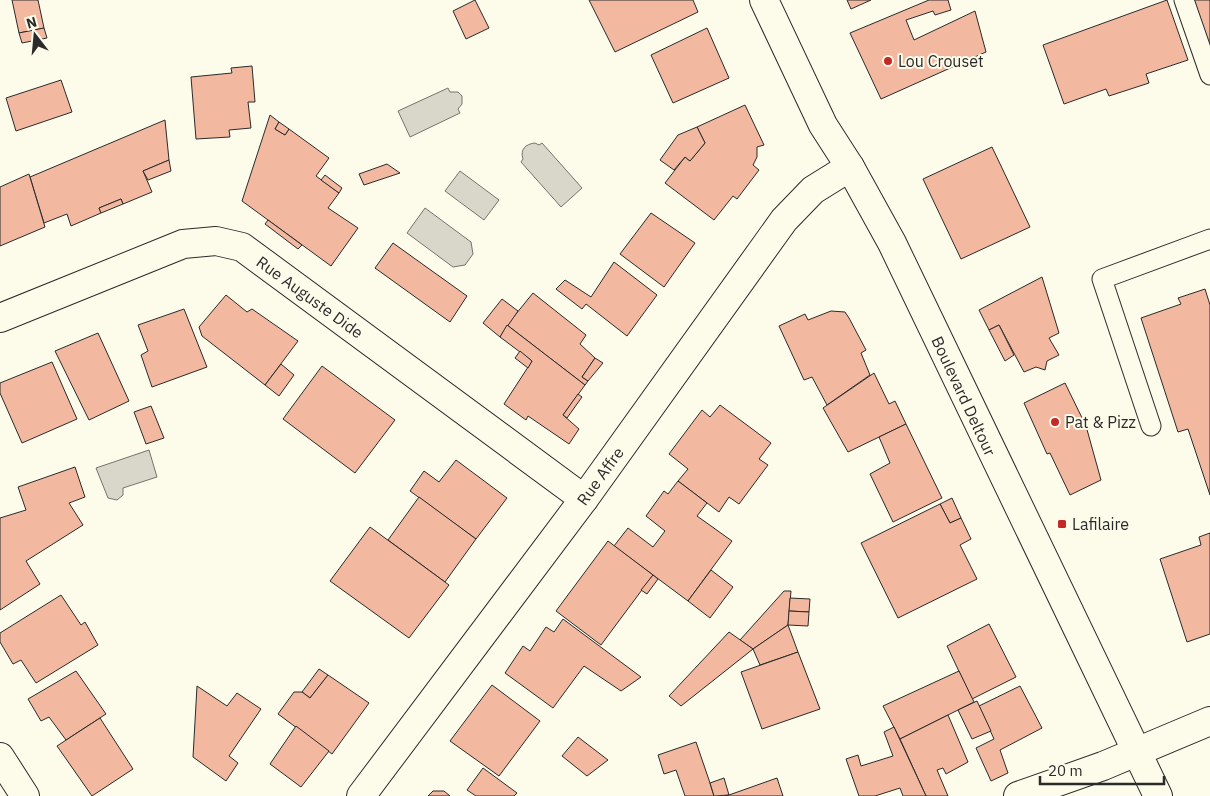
<svg xmlns="http://www.w3.org/2000/svg" width="1210" height="796" font-family="'IBM Plex Sans',sans-serif">
<rect width="100%" height="100%" fill="#fdfbea"/>
<!-- water -->
<g fill="#d8d7c9" stroke="#74746e">
<polygon points="448,88 450,92 458,92 462,96 462,104 458,109 460,113 410,137 398,111"/>
<path d="M535 143 539 145 542 143 582 188 561 207 521 162 523 159C520 150 525 144 535 143Z"/>
<polygon points="460,171 499,200 484,220 445,191"/>
<polygon points="425,208 471,242 473,254 465,265 453,267 407,233"/>
<polygon points="149,450 157,477 123,488 123,495 117,500 108,498 96,468"/>
</g>
<!-- building -->
<g fill="#f2b8a0" stroke="#2b2b2b">
<polygon points="12,0 38,0 44,28 19,33"/>
<polygon points="475,0 489,28 466,39 453,11"/>
<polygon points="589,0 693,0 698,12 615,52"/>
<polygon points="847,0 871,0 851,9"/>
<polygon points="929,0 948,0 951,10 935,15 933,11 906,20 914,40 975,11 986,52 881,99 850,33"/>
<polygon points="1167,0 1188,60 1146,74 1149,83 1109,96 1106,89 1064,104 1043,45"/>
<polygon points="1194,0 1210,0 1210,49"/>
<polygon points="44,28 47,38 22,43 19,33"/>
<polygon points="707,28 729,78 673,103 651,55"/>
<polygon points="252,66 255,102 248,102 251,128 229,130 230,137 196,139 191,77 232,73 231,68"/>
<polygon points="61,80 72,112 16,131 6,98"/>
<polygon points="745,105 764,145 757,147 757,157 753,165 759,170 737,199 733,196 714,220 665,183 685,157 690,161 705,143 697,127"/>
<polygon points="270,115 279,122 275,129 285,135 289,129 329,158 316,176 339,193 328,208 358,228 331,266 242,201"/>
<polygon points="165,120 169,160 143,171 152,192 123,204 121,199 99,208 101,213 71,226 67,214 44,223 30,177"/>
<polygon points="279,122 289,129 285,135 275,129"/>
<polygon points="697,127 705,143 690,161 685,157 674,170 660,160 678,135"/>
<polygon points="992,147 1030,227 961,259 923,179"/>
<polygon points="169,160 171,171 148,180 143,171"/>
<polygon points="387,164 400,173 364,185 359,174"/>
<polygon points="29,174 45,227 0,246 0,187"/>
<polygon points="325,175 342,188 339,193 321,180"/>
<polygon points="121,199 123,204 101,213 99,208"/>
<polygon points="651,213 695,243 664,287 620,254"/>
<polygon points="268,220 302,245 298,249 265,224"/>
<polygon points="393,243 467,296 450,322 375,268"/>
<polygon points="614,262 657,295 627,336 586,304 582,309 556,289 565,280 591,297"/>
<polygon points="1042,277 1059,333 1049,338 1059,355 1047,361 1045,370 1036,367 1024,372 999,325 989,330 979,310"/>
<polygon points="1205,289 1210,305 1210,495 1188,429 1178,432 1141,318 1181,304 1178,298"/>
<polygon points="533,293 586,335 580,344 595,358 582,377 588,381 585,385 507,325"/>
<polygon points="226,295 247,312 252,309 298,341 265,385 202,336 199,327"/>
<polygon points="502,299 518,311 500,337 483,323"/>
<polygon points="184,309 207,367 152,387 141,355 148,351 138,325"/>
<polygon points="831,311 845,312 849,318 866,350 861,353 870,375 827,405 812,377 804,380 779,326 805,314 808,320"/>
<polygon points="507,325 585,385 563,415 579,429 569,444 528,416 526,420 504,404 532,361 500,337"/>
<polygon points="999,325 1014,355 1005,361 989,330"/>
<polygon points="98,333 129,401 89,420 55,351"/>
<polygon points="520,351 532,361 528,368 515,358"/>
<polygon points="595,358 603,363 588,381 582,377"/>
<polygon points="52,362 77,419 22,443 0,393 0,383"/>
<polygon points="281,364 294,375 279,396 265,385"/>
<polygon points="322,366 395,420 355,473 283,419"/>
<polygon points="874,373 889,404 895,401 906,424 848,452 823,408"/>
<polygon points="1065,383 1086,426 1101,480 1070,495 1050,453 1047,454 1024,403"/>
<polygon points="578,394 582,397 567,418 563,415"/>
<polygon points="720,405 771,443 759,459 768,465 739,504 729,497 719,512 678,481 688,469 669,454 702,410 710,417"/>
<polygon points="151,406 164,438 146,444 134,412"/>
<polygon points="906,424 942,498 893,522 870,474 890,463 879,437"/>
<polygon points="456,460 507,498 476,539 410,491 424,471 439,482"/>
<polygon points="75,467 85,497 69,503 83,525 26,561 40,584 0,610 0,518 26,510 18,487"/>
<polygon points="678,481 707,503 697,516 732,541 688,601 614,546 628,528 653,547 665,531 646,516 664,491 668,494"/>
<polygon points="419,497 476,539 445,582 388,540"/>
<polygon points="952,498 961,518 950,523 940,504"/>
<polygon points="940,504 950,523 961,518 971,539 960,545 977,579 898,618 861,543"/>
<polygon points="370,527 449,585 409,638 330,581"/>
<polygon points="1210,533 1210,634 1187,642 1160,559 1201,545 1199,537"/>
<polygon points="608,541 653,575 601,645 556,611"/>
<polygon points="711,570 733,587 710,618 688,601"/>
<polygon points="653,575 658,579 647,594 641,590"/>
<polygon points="784,591 791,591 788,625 753,649 740,640"/>
<polygon points="61,595 81,625 85,622 98,645 36,683 21,660 13,664 0,642 0,633"/>
<polygon points="790,598 810,599 809,612 789,611"/>
<polygon points="789,611 809,612 808,626 788,625"/>
<polygon points="563,619 641,677 621,691 584,666 553,708 505,673 523,646 530,651 546,627 554,632"/>
<polygon points="989,624 1016,677 972,699 947,646"/>
<polygon points="788,625 798,652 760,665 753,649"/>
<polygon points="729,632 753,649 681,706 669,696"/>
<polygon points="798,652 820,709 762,729 741,672"/>
<polygon points="319,669 328,675 310,698 302,692"/>
<polygon points="76,671 106,714 66,740 49,717 41,721 28,699"/>
<polygon points="959,671 974,702 900,739 883,706"/>
<polygon points="328,675 369,703 332,754 278,714 294,692 302,692 310,698"/>
<polygon points="492,685 540,721 499,776 450,741"/>
<polygon points="197,686 227,706 237,693 261,709 229,756 238,763 226,781 193,757"/>
<polygon points="1020,686 1042,728 1000,750 1008,773 991,781 976,748 994,739 979,706"/>
<polygon points="977,701 991,731 972,739 958,710"/>
<polygon points="948,715 968,762 946,774 943,768 937,770 948,796 926,796 900,739"/>
<polygon points="100,718 133,769 92,796 57,746"/>
<polygon points="296,726 329,751 301,787 270,764"/>
<polygon points="894,727 926,796 903,796 900,788 875,796 859,796 846,759 858,755 861,766 893,756 884,732"/>
<polygon points="578,737 608,760 587,776 562,756"/>
<polygon points="696,742 710,783 714,796 685,796 676,770 664,774 658,755"/>
<polygon points="483,768 517,793 514,796 476,796 467,790"/>
<polygon points="724,778 729,795 714,796 710,783"/>
<polygon points="777,778 783,796 724,796 729,795"/>
<polygon points="433,791 444,791 450,796 428,796"/>
</g>
<g fill="none" stroke-linecap="round" stroke-linejoin="round">
<!-- service casing -->
<g stroke="#2b2b2b" stroke-width="21">
<g id="service">
<polyline points="1184,0 1210,75"/>
<polyline points="1151,426 1102,279 1210,239"/>
</g>
</g>
<!-- minor casing -->
<g stroke="#2b2b2b" stroke-width="30">
<g id="minor">
<polyline points="0,318 183,244 216,241 242,247 584,499"/>
<polyline points="0,757 25,796"/>
<polyline points="361,796 584,499 784,220 813,190 850,167"/>
<polyline points="1018,796 1103,766 1210,721"/>
</g>
</g>
<!-- tertiary casing -->
<g stroke="#2b2b2b" stroke-width="30">
<polyline id="tertiary" points="764,0 823,125 850,167 892,243 1158,796"/>
</g>
<!-- service -->
<use href="#service" stroke="#fdfbea" stroke-width="19"/>
<!-- minor -->
<use href="#minor" stroke="#fdfbea" stroke-width="28"/>
<!-- tertiary -->
<use href="#tertiary" stroke="#fdfbea" stroke-width="28"/>
</g>
<!-- markers -->
<g fill="#c62828" stroke="#fdfbea" stroke-width="2">
<circle cx="888" cy="61" r="5"/>
<circle cx="1055" cy="422" r="5"/>
<rect x="1057" y="519" width="10" height="10" rx="2.5"/>
</g>
<g text-anchor="middle" dominant-baseline="central" stroke-width="4" stroke-linejoin="round" paint-order="stroke">
<!-- poi labels -->
<g font-size="16" fill="#2b2b2b" stroke="#fdfbea" text-anchor="start">
<text x="898" y="61">Lou Crouset</text>
<text x="1065" y="422">Pat &amp; Pizz</text>
<text x="1072" y="524">Lafilaire</text>
</g>
<!-- street labels -->
<g font-size="16" fill="#2b2b2b" stroke="#fdfbea">
<text transform="translate(310 297) rotate(36)">Rue Auguste Dide</text>
<text transform="translate(964 396) rotate(65)">Boulevard Deltour</text>
<text transform="translate(600 476) rotate(-54)">Rue Affre</text>
</g>
</g>
<!-- north arrow -->
<g transform="translate(35 35) rotate(344)" stroke="#fdfbea" stroke-width="4" paint-order="stroke">
<path d="M0-4L9 19L0 12L-9 19Z" fill="#2b2b2b"/>
<text y="-8" font-size="14" font-weight="bold" text-anchor="middle" fill="#2b2b2b">N</text>
</g>
<!-- scale -->
<path d="M1040 776v8h124v-8" fill="none" stroke="#2b2b2b" stroke-width="2.5"/>
<text x="1048" y="776" font-size="15" fill="#2b2b2b" stroke="#fdfbea" stroke-width="4" paint-order="stroke">20 m</text>
</svg>
